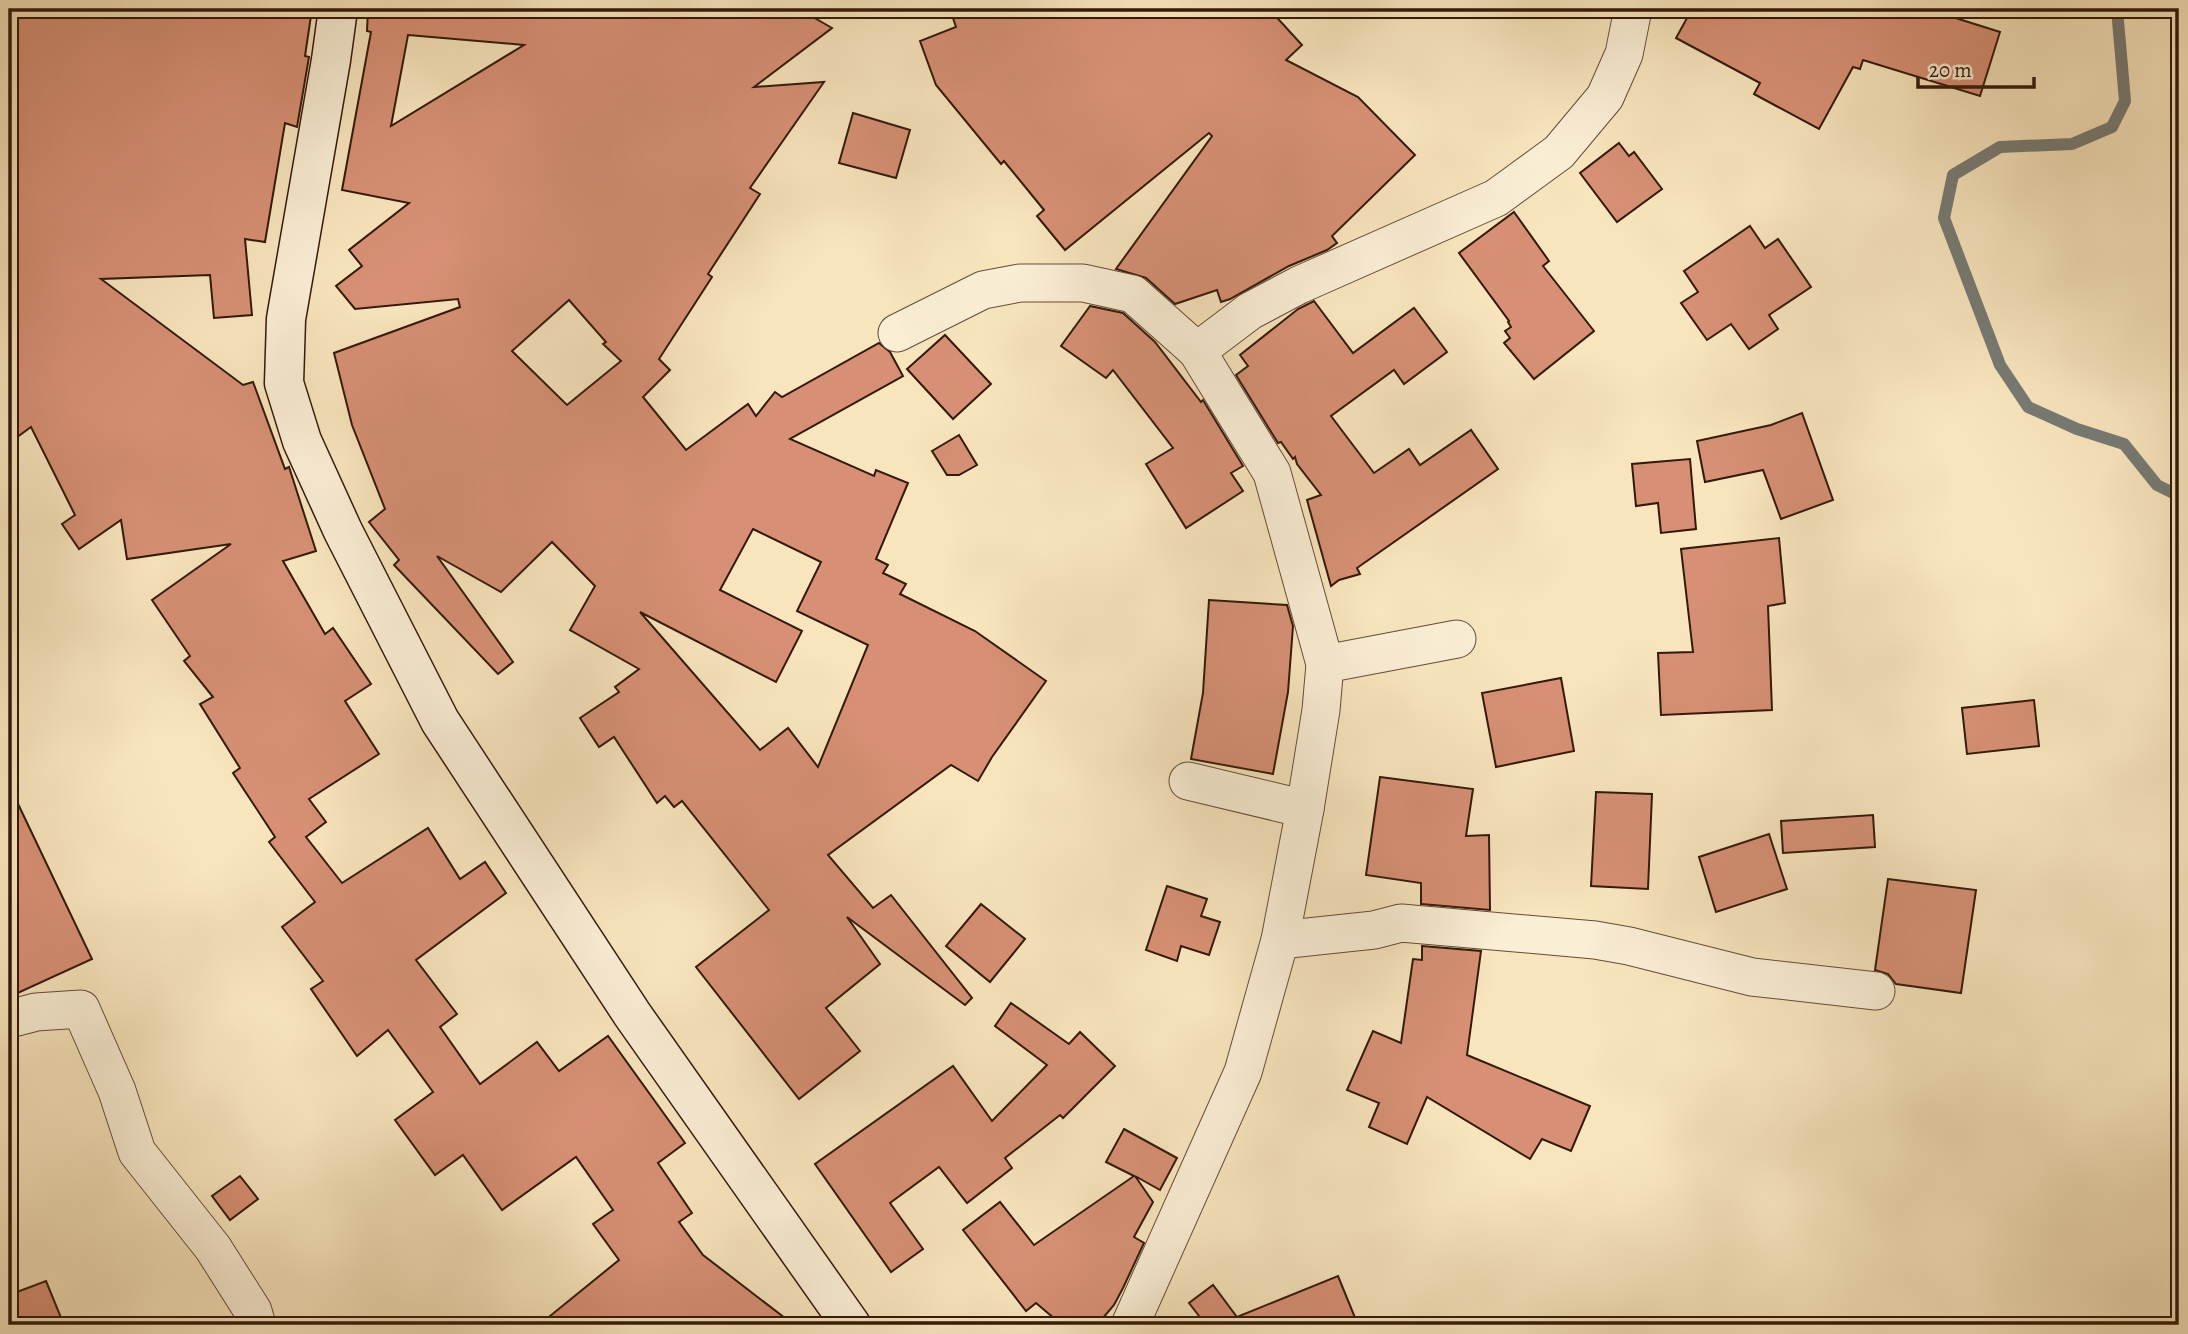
<svg xmlns="http://www.w3.org/2000/svg" width="2188" height="1334" font-family="Alegreya,serif">
<rect width="100%" height="100%" fill="#f8e5be"/>
<filter id="stains"><feTurbulence type="fractalNoise" baseFrequency=".00286" numOctaves="4"/><feColorMatrix values="0 0 0 0 .2 0 0 0 0 .09 0 0 0 0 .02 0 0 0 .5 -.17"/></filter>
<radialGradient id="worn" r=".72"><stop offset=".6" stop-color="#630" stop-opacity="0"/><stop offset="1" stop-color="#630" stop-opacity=".3"/></radialGradient>
<g fill="none" stroke-linecap="round" stroke-linejoin="round">
<!-- stream -->
<polyline stroke="#777b75" stroke-width="12" points="2117,9 2125,101 2112,127 2072,144 2000,147 1953,175 1944,218 2000,365 2028,407 2077,429 2124,444 2157,485 2179,496"/>
</g>
<!-- building -->
<g fill="#d79075" stroke="#331908" stroke-width="2" fill-rule="evenodd">
<polygon points="9,9 312,9 305,56 309,57 297,127 285,123 265,242 245,239 252,315 214,318 210,275 101,279 243,385 253,382 285,469 289,467 316,551 283,561 325,634 333,628 371,684 345,701 379,754 309,799 326,822 306,837 342,883 428,828 460,879 485,862 506,893 416,960 457,1014 440,1027 480,1084 537,1042 559,1071 608,1036 685,1143 658,1163 692,1213 679,1222 703,1255 794,1325 539,1325 619,1260 593,1224 613,1210 576,1157 502,1210 463,1155 435,1175 395,1120 433,1092 388,1030 357,1056 311,989 323,981 282,927 315,902 269,842 275,837 233,773 240,768 200,704 213,697 184,661 190,656 152,600 231,544 127,559 121,520 79,549 62,524 75,515 31,427 9,443"/>
<path d="M368 9H799L832 28 754 87 824 82 750 188 760 194 708 274 712 277 659 359 670 370 643 397 686 450 748 404 756 416 775 392 782 397 879 343 890 352 903 376 790 439 874 476 876 470 908 483 876 559 888 565 883 573 906 584 900 594 975 631 1046 681 992 757 978 781 951 765 828 855 873 908 891 895 972 998 965 1005 847 917 880 964 826 1008 860 1051 799 1099 696 967 769 910 682 801 674 807 665 796 657 803 614 737 599 747 580 718 619 692 615 687 639 669 570 630 595 586 552 542 501 592 437 556 513 662 498 674 394 565 399 560 369 522 385 509 352 425 334 353 460 307 458 299 355 309 336 286 362 266 349 250 409 203 342 190 371 32 367 31ZM408 35 524 45 391 126ZM569 300 606 342 603 344 621 361 567 405 512 351ZM753 529 821 562 797 611 868 645 818 767 788 728 760 750 640 612 776 682 802 631 720 590Z"/>
<polygon points="950,9 1269,9 1302,45 1286,60 1358,97 1415,155 1332,236 1337,243 1327,250 1289,266 1230,299 1221,302 1217,290 1175,304 1146,278 1116,269 1212,136 1209,133 1065,250 1037,216 1044,210 1004,161 1001,164 936,85 920,41 956,27"/>
<polygon points="1692,9 1927,9 2000,32 1980,96 1863,60 1860,69 1853,67 1819,129 1754,94 1760,83 1676,38"/>
<polygon points="853,113 910,130 896,178 839,163"/>
<polygon points="1619,143 1629,156 1634,152 1662,189 1617,222 1580,173"/>
<polygon points="1514,212 1549,261 1543,266 1594,331 1534,379 1504,343 1510,338 1505,331 1511,327 1508,322 1509,321 1459,253"/>
<polygon points="1750,226 1765,248 1778,239 1811,287 1769,315 1778,329 1749,349 1731,324 1707,340 1681,303 1698,292 1684,271"/>
<polygon points="1314,301 1353,353 1414,308 1447,352 1404,384 1394,370 1331,416 1374,473 1409,449 1420,465 1471,430 1498,469 1357,568 1360,574 1339,580 1331,586 1307,500 1321,495 1297,464 1295,457 1293,459 1281,442 1278,443 1236,375 1248,366 1240,355 1298,309"/>
<polygon points="1090,306 1123,313 1155,342 1201,402 1203,400 1243,466 1231,473 1243,491 1186,528 1146,464 1173,448 1113,370 1106,378 1061,346"/>
<polygon points="945,335 991,384 953,419 907,369"/>
<polygon points="1802,413 1833,500 1781,519 1763,470 1705,482 1697,441 1771,425"/>
<polygon points="959,435 977,465 959,475 947,475 932,451"/>
<polygon points="1690,459 1696,529 1661,533 1658,503 1636,506 1632,464"/>
<polygon points="1779,538 1785,603 1768,606 1772,710 1661,715 1658,653 1693,652 1681,549"/>
<polygon points="1209,600 1287,605 1293,626 1288,692 1273,774 1191,759 1203,693"/>
<polygon points="1561,678 1574,751 1496,767 1482,693"/>
<polygon points="2034,700 2039,746 1967,754 1962,708"/>
<polygon points="1380,777 1473,789 1466,836 1489,835 1490,910 1421,904 1421,883 1366,875"/>
<polygon points="9,785 92,959 9,997"/>
<polygon points="1596,792 1652,794 1648,889 1591,886"/>
<polygon points="1873,815 1875,847 1783,853 1781,821"/>
<polygon points="1769,834 1787,889 1716,912 1699,857"/>
<polygon points="1888,879 1976,890 1961,993 1896,984 1888,974 1875,970"/>
<polygon points="1167,886 1207,899 1201,916 1220,922 1209,955 1181,946 1177,961 1146,950"/>
<polygon points="981,904 1025,939 990,982 946,946"/>
<polygon points="1422,946 1481,951 1467,1055 1590,1106 1571,1151 1542,1139 1530,1159 1427,1097 1407,1144 1369,1127 1379,1103 1347,1090 1373,1031 1401,1043 1413,959 1422,960"/>
<polygon points="1011,1003 1069,1044 1080,1032 1115,1066 1063,1118 1060,1115 1005,1158 1012,1168 967,1203 939,1167 890,1203 923,1249 891,1272 815,1164 953,1066 992,1121 1047,1065 995,1026"/>
<polygon points="1124,1129 1177,1158 1160,1190 1135,1176 1153,1202 1134,1237 1144,1243 1123,1288 1114,1305 1097,1325 1062,1325 1036,1303 1026,1311 963,1230 1000,1202 1034,1245 1134,1176 1106,1162"/>
<polygon points="240,1176 258,1199 230,1220 212,1196"/>
<polygon points="1338,1276 1358,1325 1206,1325 1189,1303 1213,1285 1237,1317"/>
<polygon points="46,1281 64,1325 15,1325 9,1309 9,1295"/>
</g>
<g fill="none" stroke-linecap="round" stroke-linejoin="round">
<!-- minor casing -->
<g stroke="#644c36" stroke-width="39">
<g id="minor">
<polyline points="897,333 983,290 1020,283 1083,283 1133,294 1197,351 1272,473 1325,664 1321,710 1305,809 1280,940 1243,1072 1130,1325"/>
<polyline points="1197,351 1250,311 1299,285 1496,198 1559,152 1605,97 1624,54 1633,9"/>
<polyline points="1325,664 1457,639"/>
<polyline points="1188,781 1305,809"/>
<polyline points="1280,940 1374,930 1401,923 1595,940 1629,946 1752,977 1876,991"/>
<polyline points="9,1019 36,1012 81,1009 117,1091 137,1152 213,1248 253,1311 257,1325"/>
</g>
</g>
<!-- secondary casing -->
<g stroke="#331908" stroke-width="41">
<polyline id="secondary" points="338,9 331,60 286,319 284,383 302,441 343,531 440,721 632,1014 851,1325"/>
</g>
<!-- minor -->
<use href="#minor" stroke="#faeed5" stroke-width="37"/>
<!-- secondary -->
<use href="#secondary" stroke="#faeed5" stroke-width="38"/>
</g>
<!-- margin -->
<rect width="2188" height="1334" fill="none" stroke="#f8e5be" stroke-width="35"/>
<rect x="10" y="10" width="2167" height="1313" fill="none" stroke="#331908" stroke-width="3.5"/>
<rect x="18" y="18" width="2153" height="1299" fill="none" stroke="#331908" stroke-width="2"/>
<!-- scale -->
<path d="M1918 77v10h116v-10" fill="none" stroke="#331908" stroke-width="3.5"/>
<text x="1929" y="77" font-size="21" fill="#331908" stroke="#faeed5" stroke-width="5" paint-order="stroke">20 m</text>
<rect width="100%" height="100%" filter="url(#stains)"/>
<rect width="100%" height="100%" fill="url(#worn)"/>
</svg>
